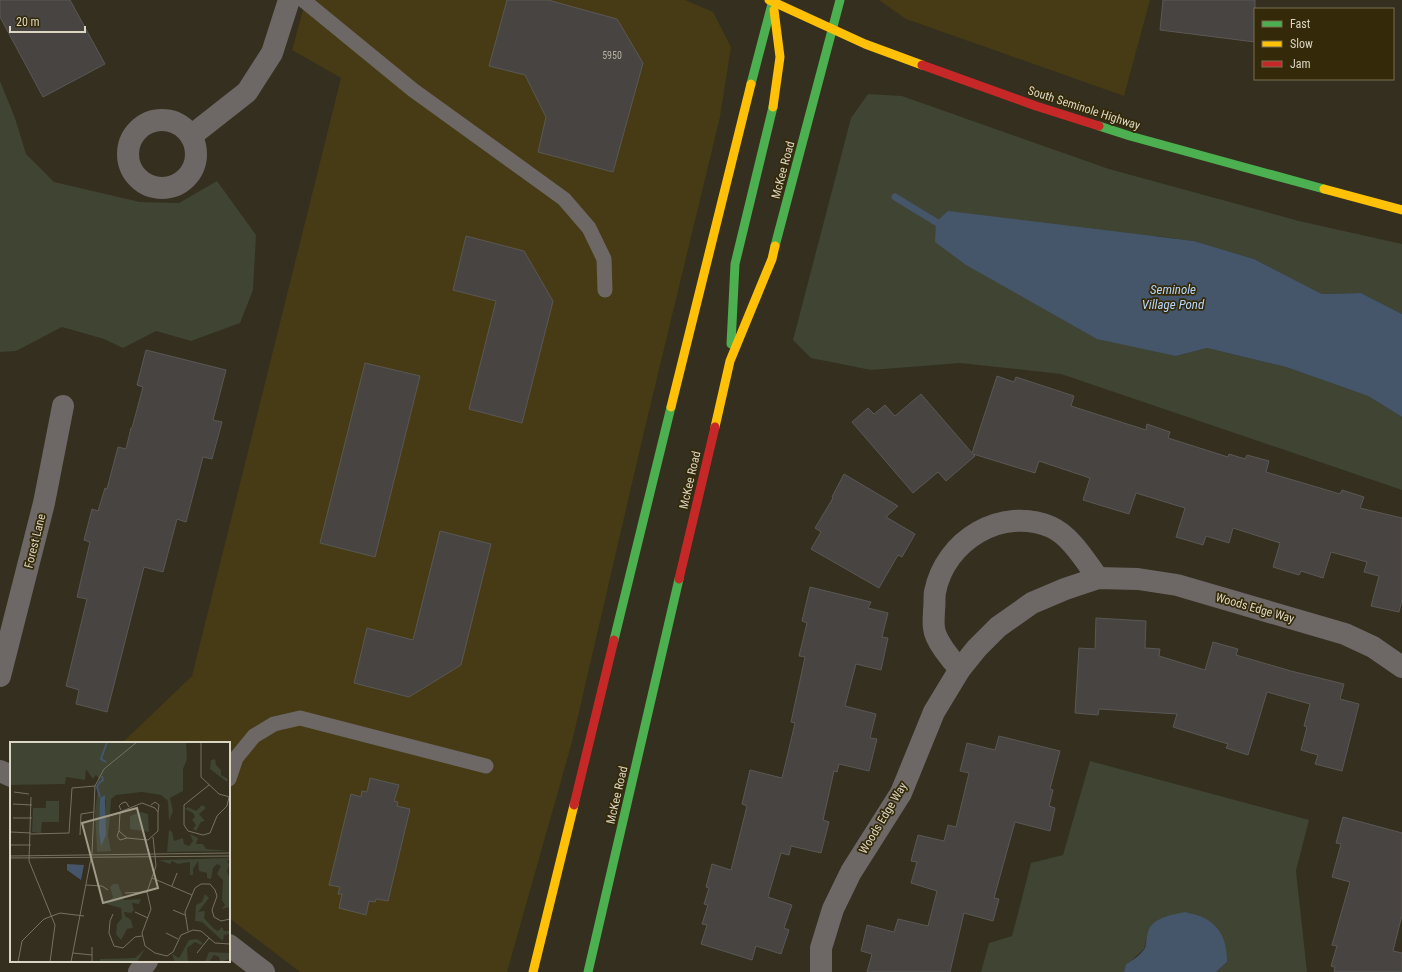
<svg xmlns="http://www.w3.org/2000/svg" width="1402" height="972" font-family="'Roboto Condensed',sans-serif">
<rect width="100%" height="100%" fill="#342f1e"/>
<!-- built -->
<g fill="#463b15">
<polygon points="306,0 685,0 713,12 731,47 720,117 643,436 572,742 507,972 300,972 229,918 229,743 122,743 192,676 341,78 292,50"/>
<polygon points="879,0 1150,0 1124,96 906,19"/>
</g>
<!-- green -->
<g fill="#3f4433">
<polygon points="0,81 15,118 26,154 54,182 140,202 179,203 217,181 256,235 253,290 240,323 191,341 156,331 123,348 104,339 62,327 16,351 0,352"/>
<polygon points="868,94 902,96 1109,169 1299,221 1402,244 1402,314 1361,293 1322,294 1254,259 1194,241 1156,236 1176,356 1207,348 1286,367 1368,396 1402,417 1402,490 1061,374 960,363 871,370 811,358 793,340 851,118"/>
<polygon points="1090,761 1309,820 1296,871 1307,972 1216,972 1227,962 1168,916 1158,920 1149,929 1144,949 1131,961 1126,964 1124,972 981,972 989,943 1012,936 1031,863 1063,855"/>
</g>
<!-- water -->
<g fill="#45566a">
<polygon points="948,211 1194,241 1254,259 1322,294 1361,293 1402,314 1402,417 1368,396 1286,367 1207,348 1176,356 1097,339 966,265 935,242 936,222"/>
<path d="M1185 912C1191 914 1200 915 1206 919 1223 929 1227 944 1227 962L1216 972H1124L1126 964C1132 961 1142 954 1145 948 1147 942 1146 935 1149 929 1155 917 1172 915 1185 912Z"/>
</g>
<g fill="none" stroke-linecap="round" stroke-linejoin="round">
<!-- stream -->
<polyline stroke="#45566a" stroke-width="7" points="895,197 936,222"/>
</g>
<!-- building -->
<g fill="#474441" stroke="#5a5855">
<polygon points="0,0 70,0 105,64 43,97 0,17"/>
<polygon points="507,0 548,0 617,19 643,63 613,172 538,152 546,117 525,75 489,66"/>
<polygon points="1163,0 1255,0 1255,42 1160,30"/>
<polygon points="466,236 524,251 553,301 522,423 469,409 496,301 453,290"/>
<polygon points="146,350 226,370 213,420 222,422 212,459 203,457 186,522 177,519 163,572 144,567 107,712 76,704 79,690 66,686 87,599 77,597 90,542 84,540 92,509 98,511 105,488 107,489 118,447 126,449 131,428 132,428 143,387 137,385"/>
<polygon points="365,363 420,376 375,557 320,543"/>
<polygon points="997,376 1014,382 1016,377 1074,396 1071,406 1146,430 1147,424 1170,432 1168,438 1228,457 1229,454 1245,459 1247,455 1269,461 1266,472 1340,494 1342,490 1364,497 1360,508 1402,518 1402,600 1399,612 1371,606 1379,576 1364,572 1367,562 1331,552 1323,578 1301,571 1299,575 1273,567 1280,543 1233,528 1229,543 1206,536 1203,545 1176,537 1185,508 1136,493 1129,514 1083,500 1090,478 1039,461 1035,473 973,454 975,456 946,481 938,472 913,493 852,422 868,408 874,414 885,405 895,416 921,394 972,453"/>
<polygon points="844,474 898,506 886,517 915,534 902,557 898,555 879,588 811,549 821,532 815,528 833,498 832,497"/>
<polygon points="440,531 491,544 461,665 409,697 354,683 367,628 413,640"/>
<polygon points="810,587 871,602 868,608 888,613 882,637 888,638 881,670 856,664 845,706 876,714 870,738 877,739 869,771 839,764 837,772 834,771 823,820 829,822 821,853 791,846 789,855 781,853 768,897 792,905 784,928 789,930 781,954 756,946 752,960 701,944 707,925 702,924 708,905 704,904 709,888 706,887 712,864 731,870 747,806 742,804 750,770 782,778 795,723 791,722 805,657 799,656 807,623 802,621"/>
<polygon points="1096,618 1146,621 1145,648 1160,649 1159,656 1205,670 1213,642 1238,649 1236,655 1291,671 1344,684 1340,699 1359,704 1342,771 1315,764 1318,755 1301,750 1307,727 1304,726 1310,704 1267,692 1248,755 1226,748 1228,744 1173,727 1177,714 1099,709 1098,715 1075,713 1079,648 1095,649"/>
<polygon points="999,736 1060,751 1050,789 1053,790 1049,806 1055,808 1050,831 1015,822 994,898 999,899 993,921 964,913 950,972 867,972 872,954 861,951 867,925 894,932 898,919 928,926 937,891 911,883 917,862 911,861 918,835 944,841 948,825 956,827 969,773 960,771 967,743 995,750"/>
<polygon points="370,778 399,785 394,801 398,802 397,806 410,809 388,901 376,899 375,902 369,901 366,915 339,908 342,894 338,894 340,887 329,885 351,794 361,797 362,791 367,792"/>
<polygon points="1343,817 1402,833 1402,915 1393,951 1402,953 1402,972 1334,972 1335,967 1331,966 1337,946 1332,945 1350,882 1332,877 1341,844 1336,843"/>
</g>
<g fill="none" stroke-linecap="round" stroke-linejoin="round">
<!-- lane -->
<g stroke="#6d6866" stroke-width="15">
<polyline points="303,0 413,90 564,199 589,228 604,259 605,290"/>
<polyline points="229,779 236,758 254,736 274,724 300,718 486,766"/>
</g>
<!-- street -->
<g stroke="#6d6866" stroke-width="22">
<circle cx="162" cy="154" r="34"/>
<polyline points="191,136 247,92 272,53 289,0"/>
<path d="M960 669C951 660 935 640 934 628 933 622 934 616 934 610 935 604 934 597 935 592 945 540 1002 506 1051 527 1071 536 1086 562 1098 578"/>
<polyline points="0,676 44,503 63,406"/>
<polyline points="0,771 11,776"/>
<polyline points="229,945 264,972"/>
<polyline points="139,972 147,961"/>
<polyline points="821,972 821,948 833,909 851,872 901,793 934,712 960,669 977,648 998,627 1032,603 1065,589 1098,578 1138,579 1177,585 1345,634 1373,647 1402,667"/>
</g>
<!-- fast -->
<g stroke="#4caf50" stroke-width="9">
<polyline points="751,84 773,0"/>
<polyline points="1099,126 1130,136 1324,189"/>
<polyline points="775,246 840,0"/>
<polyline points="731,344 735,264 773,107"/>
<polyline points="614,640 671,407"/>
<polyline points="588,972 679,579"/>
</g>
<!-- slow -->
<g stroke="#ffc107" stroke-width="9">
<polyline points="769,0 865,44 922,65"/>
<polyline points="773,107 780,57 774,10"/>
<polyline points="1324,189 1402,210"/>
<polyline points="671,407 751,84"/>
<polyline points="715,427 730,361 772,259 775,246"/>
<polyline points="533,972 574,805"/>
</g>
<!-- jam -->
<g stroke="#c62828" stroke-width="9">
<polyline points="922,65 1036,106 1099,126"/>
<polyline points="679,579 715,427"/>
<polyline points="574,805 614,640"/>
</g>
</g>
<g text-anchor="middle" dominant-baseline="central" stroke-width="3.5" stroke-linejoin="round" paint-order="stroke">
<!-- number labels -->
<g font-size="10" fill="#b6b1a2">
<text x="612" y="55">5950</text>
</g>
<!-- street labels -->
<g font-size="12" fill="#dbd5c3" stroke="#342a09">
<text transform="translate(1084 108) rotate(18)">South Seminole Highway</text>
<text transform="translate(783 170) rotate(-75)">McKee Road</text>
<text transform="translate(690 480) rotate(-77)">McKee Road</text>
<text transform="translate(35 541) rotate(-76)">Forest Lane</text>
<text transform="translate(1255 608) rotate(16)">Woods Edge Way</text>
<text transform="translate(617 795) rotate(-77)">McKee Road</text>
<text transform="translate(883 818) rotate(-59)">Woods Edge Way</text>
</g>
<!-- water labels -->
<g font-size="13" font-style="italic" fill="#b6d5f9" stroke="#342a09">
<text x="1173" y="289">Seminole<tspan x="1173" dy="15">Village Pond</tspan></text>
</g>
</g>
<!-- overview -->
<g transform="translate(10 742)">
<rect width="220" height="220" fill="#342f1e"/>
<path d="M0 0H176L177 17 173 27V49L160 56 163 69 159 79 158 59 151 53 132 50 106 53 101 57 100 73 98 94 101 109 87 110 85 70 89 37 86 33 83 37 76 27 75 38 56 35 55 42 0 43ZM90 56 96 58V62L91 103ZM205 17 206 23 211 28V33L218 37 217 40 200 27 201 18ZM36 59H49V80H32L31 91 22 90 23 66H36ZM192 63 196 66 189 72 195 79 191 80 186 89 183 87 186 83 182 78 185 75 183 71 175 67 178 65 186 69ZM131 70 138 72 139 90 120 87V74ZM159 88 162 90 164 99 173 96 174 102 179 104 183 99 180 92 188 96 186 102H193L196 107 219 109 157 110ZM220 116 217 119 219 123 217 129 220 138V165L211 167 215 163 212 158 213 138 207 132 211 124 207 122 203 126 201 137 197 136V131L189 129 188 119 183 127V133H180V120L168 122 162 119 160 122 149 118ZM103 142H108L114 158 131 157 129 162 122 161 124 168 121 171 114 170 115 174 121 178 123 186 117 187 111 198 106 192 107 182 112 176 111 166 96 162 103 155 100 145ZM195 152 199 156 188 170 195 169 194 176 204 187 208 189 212 185 214 189H220L219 192 214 193 213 199 192 180 185 179 186 163 192 160ZM187 197 193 201 191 203 185 200 177 206 178 220H165L162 212 169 216 179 198ZM135 207 127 220H90V217L125 216ZM199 210 220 211V217L210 220 209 215 204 213 199 220H195Z" fill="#3f4433" fill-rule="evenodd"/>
<path d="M95 53 96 93 91 104 89 89 90 56ZM57 122 74 123 71 138 57 128Z" fill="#45566a"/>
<path fill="none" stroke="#45566a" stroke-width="2" d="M96 20 91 17 97 0M90 55 87 45 89 41 93 38 92 34"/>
<path fill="none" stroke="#777160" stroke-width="1" d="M191 0V35L209 52 220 55M199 43 174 63V83L178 89 193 93 200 91 207 74 217 64 219 55M4 50 19 52M21 55 19 119 45 183 40 220M3 62 22 63M141 63 145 60 149 63 148 70M111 68 109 64 112 61 116 60 119 65M3 76H22M109 89 107 94 110 98 117 96 138 98 148 89V70L145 66 132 61 110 70 109 89 117 96M1 90 21 91M21 92 59 91 62 46 85 44M70 93 71 72 84 70M143 95 146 124 137 150 141 167 132 191 135 204 145 211 157 214 163 210 171 193 183 188 191 189 205 201 220 202M1 103H21M0 114 220 111M0 116 220 114M142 136 182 153M76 143 92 144 98 148M162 144 167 131M115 151 137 150M163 168 175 173M125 170 138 176M103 172 100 179 99 191 104 204 113 206 125 195 132 194M178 189 175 170 185 146 191 142H200L205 148 207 154 202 168 204 175 211 179 220 177M156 191 168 197M82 205V220M63 211 82 213M187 211 199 196M8 220 12 199 34 177 50 171 74 174M61 220 82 111 85 44 94 27 127 0"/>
<path fill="#a19b89" fill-opacity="0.15" stroke="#a19b89" stroke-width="2" d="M127 66 148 146 93 161 72 81Z"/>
<rect width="220" height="220" fill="none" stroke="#dbd5c3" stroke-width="2"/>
</g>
<!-- legend -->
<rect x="1254" y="8" width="140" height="72" fill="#342a09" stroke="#776e53"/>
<rect x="1262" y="21" width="20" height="6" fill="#4caf50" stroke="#776e53"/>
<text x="1290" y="28" font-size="12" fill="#dbd5c3">Fast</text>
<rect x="1262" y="41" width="20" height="6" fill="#ffc107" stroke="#776e53"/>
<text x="1290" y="48" font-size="12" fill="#dbd5c3">Slow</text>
<rect x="1262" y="61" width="20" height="6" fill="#c62828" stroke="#776e53"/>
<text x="1290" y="68" font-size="12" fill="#dbd5c3">Jam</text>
<!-- scale -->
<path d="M10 26v6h75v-6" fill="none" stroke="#dbd5c3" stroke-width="2"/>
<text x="16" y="26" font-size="12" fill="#dbd5c3" stroke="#342a09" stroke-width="3" paint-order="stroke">20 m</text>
</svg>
